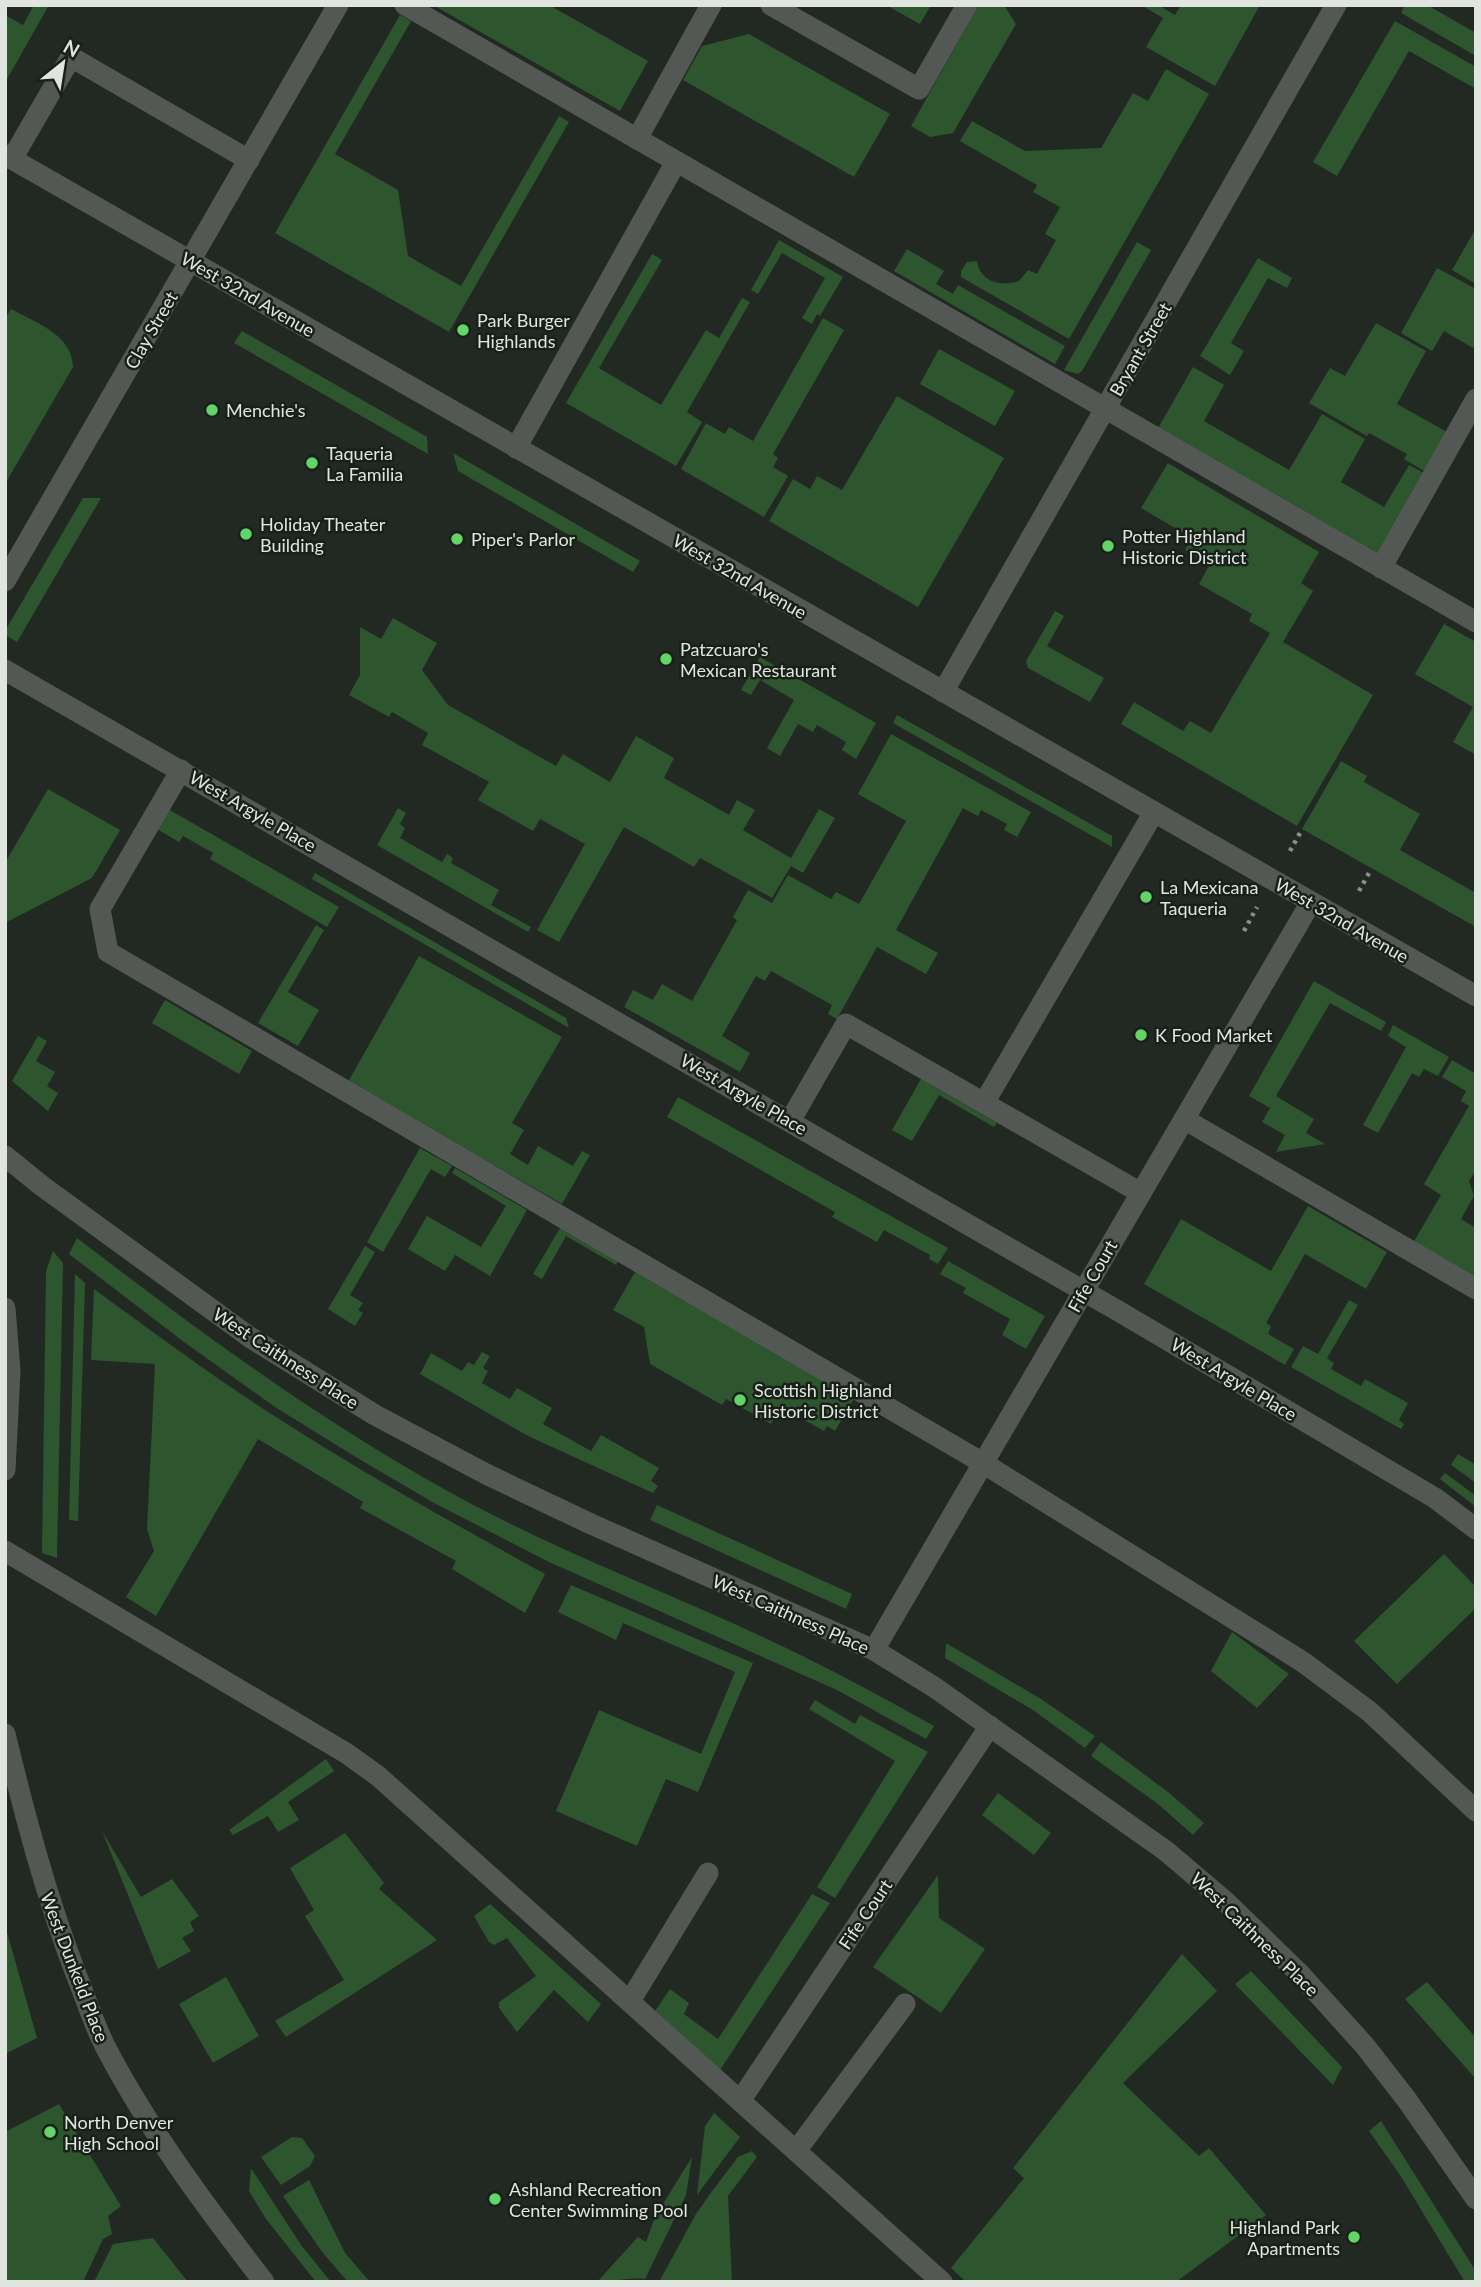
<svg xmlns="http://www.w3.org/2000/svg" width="1481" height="2287" font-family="Lato,sans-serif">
<rect width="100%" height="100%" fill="#222922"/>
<!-- green -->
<g fill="#2d552e">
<polygon points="34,5 49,5 6,81 5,15 23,25"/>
<polygon points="433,5 549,5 648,61 620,111"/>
<polygon points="886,5 931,5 920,24"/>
<polygon points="979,5 1004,5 1016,24 953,133 930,137 911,126"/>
<polygon points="1141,5 1158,5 1175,15 1181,5 1260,5 1215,86 1146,47 1163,18"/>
<polygon points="1405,5 1427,5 1476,33 1476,56 1401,13"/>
<polygon points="400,15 411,21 335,154 398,190 408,256 461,286 559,116 569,122 449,332 275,233"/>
<polygon points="1395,21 1476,67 1476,89 1409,51 1337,176 1313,162"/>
<polygon points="749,34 890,114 854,177 683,80 702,46"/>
<path d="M1166 69 1209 94 1069 339 961 277V271L967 262 977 261C980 282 1001 287 1019 281L1028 270 1037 274 1056 240 1045 234 1060 207 1033 192 1037 185 960 141 972 121 1025 151 1101 148 1133 93 1148 101Z"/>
<polygon points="1476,228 1476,284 1452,270"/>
<polygon points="779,240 843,277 820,316 817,314 812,324 802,318 825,278 782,253 758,294 751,290"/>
<polygon points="1137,242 1151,250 1082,371 1078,374 1064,370"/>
<polygon points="907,249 944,271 936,284 953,294 958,285 1065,346 1055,364 894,271"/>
<polygon points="652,254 662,260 599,368 661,405 706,330 719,338 742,298 750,302 687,412 702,422 676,466 566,403"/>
<polygon points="1258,258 1292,278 1287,288 1268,278 1231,343 1244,351 1230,375 1200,356"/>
<polygon points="1437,268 1476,289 1476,342 1473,348 1444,331 1432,351 1401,333"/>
<path d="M11 309C36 323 72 334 73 367L5 484V319Z"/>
<polygon points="823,318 844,330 773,454 778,458 773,467 788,476 764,517 681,469 706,423 725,434 729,427 753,441"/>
<polygon points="1376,323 1426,351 1397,404 1447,432 1424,471 1404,459 1407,454 1369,433 1367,436 1309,403 1330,368 1345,376"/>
<polygon points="242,331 427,437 428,454 234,343"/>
<polygon points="939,349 1015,391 995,426 920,384"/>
<polygon points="1193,367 1224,385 1204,421 1289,470 1322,414 1365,439 1341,482 1384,507 1409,465 1424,473 1373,562 1154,435"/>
<polygon points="897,396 1004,458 918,607 769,521 793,479 810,489 817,476 842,490"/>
<polygon points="453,453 640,561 633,572 458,471"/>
<polygon points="1168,463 1319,552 1301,583 1313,591 1283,642 1373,695 1297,826 1121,724 1134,702 1183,731 1190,721 1211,733 1270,633 1249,621 1252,614 1199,584 1210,564 1185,550 1192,538 1141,508"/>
<polygon points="83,498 101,498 17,642 5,635 5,631"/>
<polygon points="1055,611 1064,616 1047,646 1104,678 1090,702 1028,668 1026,661"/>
<polygon points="393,618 437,643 422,670 448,705 556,766 563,754 610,782 636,736 674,758 664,778 729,815 737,800 755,810 743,830 791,858 819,809 835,818 803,873 791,866 772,898 700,858 694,867 624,827 559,942 537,930 585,844 540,819 533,831 478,800 489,782 422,745 428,733 392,712 389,717 349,695 360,675 360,627 381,639"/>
<polygon points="1444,624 1476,642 1476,755 1453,742 1473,707 1415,674"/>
<polygon points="760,657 876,723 856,759 842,750 846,742 817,725 813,732 798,724 780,756 767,748 794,700 760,680 751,695 741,690"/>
<polygon points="897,715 1112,836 1112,847 893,723"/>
<polygon points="891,734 1031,812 1017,837 1004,830 1007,824 981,810 978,816 963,808 896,930 938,953 926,974 877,947 837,1019 828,1014 832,1005 771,971 765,981 756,976 722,1036 750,1053 740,1072 624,1007 633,990 653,1000 662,984 692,1001 737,920 733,917 748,890 772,903 788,875 831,899 836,892 859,904 906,821 858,794"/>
<polygon points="1341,761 1367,776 1364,782 1420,814 1400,850 1476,893 1476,927 1302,829"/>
<polygon points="48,789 120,830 92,878 5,923 5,863"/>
<polygon points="398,808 406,813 400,824 405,828 400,838 442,862 447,854 453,858 451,863 499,890 491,905 531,927 528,932 377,845"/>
<polygon points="168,809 339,907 327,927 210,859 213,853 183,836 179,842 157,829"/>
<polygon points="315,873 566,1018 569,1028 312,879"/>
<polygon points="316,925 324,930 288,992 319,1010 298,1046 258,1023"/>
<polygon points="419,956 562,1037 512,1123 524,1130 510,1154 528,1165 538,1146 573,1166 582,1151 590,1155 562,1204 348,1082"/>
<polygon points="1314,981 1386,1022 1381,1031 1330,1003 1276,1096 1314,1119 1306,1133 1325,1144 1276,1152 1285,1135 1262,1122 1270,1108 1249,1096"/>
<polygon points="165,1000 252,1051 239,1074 152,1023"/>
<polygon points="1393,1025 1449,1057 1438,1076 1424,1069 1419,1077 1412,1073 1378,1133 1363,1125 1406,1047 1388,1036"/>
<polygon points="38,1036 47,1041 36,1061 55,1072 47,1086 58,1093 48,1111 12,1081"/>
<polygon points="1452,1060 1476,1074 1476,1170 1469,1181 1474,1196 1461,1219 1476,1228 1476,1280 1413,1243 1441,1195 1424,1184 1469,1106 1461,1101 1466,1091 1442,1077"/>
<polygon points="921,1079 997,1123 994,1127 939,1095 912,1141 892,1130"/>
<polygon points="678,1097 948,1248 938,1264 929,1259 930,1255 884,1230 877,1242 832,1217 835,1212 667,1117"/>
<polygon points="420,1148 452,1166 445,1177 431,1169 383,1252 367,1242"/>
<polygon points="455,1168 527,1210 490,1276 455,1255 445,1271 408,1249 427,1216 481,1247 506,1206 452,1173"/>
<polygon points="1308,1206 1387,1252 1366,1289 1305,1254 1266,1323 1271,1326 1268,1334 1294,1349 1285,1365 1144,1284 1181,1219 1271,1271"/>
<polygon points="563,1223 620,1257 616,1265 566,1236 542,1279 533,1274"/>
<path d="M77 1238C196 1329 313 1416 444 1489 547 1547 658 1588 765 1638 823 1665 879 1695 934 1726L926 1739 837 1690 549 1562 434 1503 354 1456 275 1407 184 1342 69 1254Z"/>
<polygon points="365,1246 375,1252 350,1295 363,1303 358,1310 363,1313 355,1326 328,1309"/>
<polygon points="53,1251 63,1263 57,1558 42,1553 46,1271"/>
<polygon points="948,1261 1045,1316 1026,1349 1002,1335 1010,1319 963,1293 966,1288 940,1274"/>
<polygon points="635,1272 855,1397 835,1431 827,1426 824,1431 781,1407 771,1424 726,1399 722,1405 650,1364 644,1327 613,1310"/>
<polygon points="75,1274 85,1283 78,1521 69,1520"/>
<path d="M94 1289C153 1332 212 1376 273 1415 361 1472 453 1523 545 1574L525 1613 452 1569 456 1561 360 1508 363 1502 258 1439 156 1616 126 1597 154 1551 147 1529 155 1364 91 1360Z"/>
<polygon points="1349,1300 1358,1305 1327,1358 1334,1363 1331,1369 1361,1386 1365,1379 1408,1403 1399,1420 1404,1424 1401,1429 1291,1367 1303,1346 1318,1354"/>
<polygon points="482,1352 490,1356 483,1368 488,1371 482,1383 510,1399 517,1388 552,1408 543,1424 591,1451 601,1435 659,1468 651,1481 658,1486 653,1493 528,1436 420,1374 431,1353 462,1371 468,1362 474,1365"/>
<polygon points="1458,1454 1476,1465 1476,1483 1451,1465"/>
<polygon points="1445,1473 1476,1496 1476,1507 1440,1479"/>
<polygon points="657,1505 852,1594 846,1609 650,1520"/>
<polygon points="1444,1554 1476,1587 1476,1608 1397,1684 1354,1641"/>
<polygon points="571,1585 753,1663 698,1792 666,1779 637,1846 556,1811 599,1710 701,1754 735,1672 623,1623 616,1640 558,1612"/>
<polygon points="1232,1632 1289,1674 1257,1708 1211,1671"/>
<polygon points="946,1643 1041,1699 1095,1736 1085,1748 1033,1710 945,1658"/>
<polygon points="815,1700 855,1724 860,1715 928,1752 835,1898 817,1887 895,1761 809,1709"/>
<polygon points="1101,1742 1168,1792 1204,1823 1193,1835 1158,1804 1091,1756"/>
<polygon points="326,1759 334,1771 288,1802 299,1820 278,1832 268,1816 233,1835 229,1830"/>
<polygon points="998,1793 1051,1833 1034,1855 982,1815"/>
<polygon points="102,1831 141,1897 172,1879 199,1916 190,1922 194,1931 182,1938 191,1951 158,1969"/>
<polygon points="345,1833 384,1883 379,1889 437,1940 286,2037 275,2021 344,1980 305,1916 314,1910 290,1868"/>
<polygon points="938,1875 939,1918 985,1949 941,2013 873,1967"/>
<polygon points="812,1894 830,1903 720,2070 655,2011 670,1989 689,2003 684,2014 718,2039"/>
<polygon points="490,1904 601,2004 588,2022 554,1990 517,2032 499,2008 499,2002 536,1976 507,1938 494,1945 489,1942 474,1916"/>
<polygon points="5,1925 37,2038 5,2054"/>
<polygon points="1182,1954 1217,1991 1123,2083 1199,2156 1209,2148 1266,2215 1176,2282 966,2282 951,2268 1024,2178 1013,2168"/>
<polygon points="1251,1971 1342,2067 1333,2085 1235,1984"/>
<polygon points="226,1977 259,2036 213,2063 179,2004"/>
<polygon points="1427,1982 1476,2038 1476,2079 1405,1999"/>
<polygon points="59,2104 121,2206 108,2216 112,2234 103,2239 83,2282 5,2282 5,2132"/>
<polygon points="714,2113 740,2137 697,2195 705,2126"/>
<polygon points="1381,2121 1470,2262 1476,2272 1476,2282 1465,2282 1400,2175 1369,2131"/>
<polygon points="292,2137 302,2138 315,2156 310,2166 281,2185 261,2157"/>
<polygon points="752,2151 757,2157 728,2196 732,2282 659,2282 696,2214 710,2194 738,2157"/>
<path d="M692 2157 686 2195 645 2279C628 2277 614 2282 597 2282L638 2237 646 2242 655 2217Z"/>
<polygon points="251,2168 301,2245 331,2282 316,2282 266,2219 249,2191"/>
<polygon points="309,2180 345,2253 370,2282 348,2282 323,2253 283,2196"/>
<polygon points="153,2238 188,2282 94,2282 113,2244"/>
</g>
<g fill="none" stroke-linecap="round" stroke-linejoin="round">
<!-- path -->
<g stroke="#898f89" stroke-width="4.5" stroke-dasharray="3.5 5" stroke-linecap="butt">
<polyline points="1290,851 1300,833"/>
<polyline points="1359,891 1369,873"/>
<polyline points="1244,931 1257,907"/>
</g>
<!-- minor -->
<g stroke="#545854" stroke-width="21">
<polyline points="405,5 1476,622"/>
<polyline points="771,5 919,89 967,5"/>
<polyline points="637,139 711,5"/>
<polyline points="5,155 1476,996"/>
<polyline points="12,159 71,57 249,160"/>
<polyline points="516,448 676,162"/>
<polyline points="1381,568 1476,399"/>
<polyline points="5,581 338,5"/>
<polyline points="5,670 1120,1312 1435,1498 1476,1529"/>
<polyline points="943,692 1336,5"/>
<polyline points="181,770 100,909 108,952 983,1463 1303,1662 1370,1712 1476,1811"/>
<polyline points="984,1103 1154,812"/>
<polyline points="1184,1119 1476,1289"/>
<polyline points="790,1121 846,1024 1141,1193"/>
<polyline points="5,1156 42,1186 251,1338 375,1415 488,1475 591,1524 874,1650 934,1687 1166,1851 1226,1902 1300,1974 1365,2046 1407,2100 1476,2199"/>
<polyline points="5,1308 10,1371 5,1470"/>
<polyline points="5,1551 346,1753 378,1776 942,2282"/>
<polyline points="874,1650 1311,902"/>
<path d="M5 1734C25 1816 46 1896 76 1974 86 1999 94 2025 106 2048 150 2132 207 2208 264 2282"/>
<polyline points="630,2001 708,1873"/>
<polyline points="740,2101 990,1726"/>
<polyline points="796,2151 905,2004"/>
</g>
</g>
<!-- markers -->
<g fill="#63d468" stroke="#191f19" stroke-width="2.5">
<circle cx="463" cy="330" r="7"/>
<circle cx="212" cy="410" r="7"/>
<circle cx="312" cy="463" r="7"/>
<circle cx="246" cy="534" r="7"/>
<circle cx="457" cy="539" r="7"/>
<circle cx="1108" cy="546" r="7"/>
<circle cx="666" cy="659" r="7"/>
<circle cx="1146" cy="897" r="7"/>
<circle cx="1141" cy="1035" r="7"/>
<circle cx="740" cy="1400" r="7"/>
<circle cx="50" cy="2132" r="7"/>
<circle cx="495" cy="2199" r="7"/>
<circle cx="1354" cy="2237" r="7"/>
</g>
<g text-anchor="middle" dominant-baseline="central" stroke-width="5" stroke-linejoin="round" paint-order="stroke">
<!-- street labels -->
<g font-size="18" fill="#e0e5e0" stroke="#191f19">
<text transform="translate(248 294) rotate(30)">West 32nd Avenue</text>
<text transform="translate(151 330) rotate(-60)">Clay Street</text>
<text transform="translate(1140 349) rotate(-60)">Bryant Street</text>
<text transform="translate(740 576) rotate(30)">West 32nd Avenue</text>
<text transform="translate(253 811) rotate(30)">West Argyle Place</text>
<text transform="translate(1342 920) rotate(30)">West 32nd Avenue</text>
<text transform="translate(744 1094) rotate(30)">West Argyle Place</text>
<text transform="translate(1092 1276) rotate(-60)">Fife Court</text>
<text transform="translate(286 1358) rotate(33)">West Caithness Place</text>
<text transform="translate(1234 1379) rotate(31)">West Argyle Place</text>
<text transform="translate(791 1614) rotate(24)">West Caithness Place</text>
<text transform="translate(865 1914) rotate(-56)">Fife Court</text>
<text transform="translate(1255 1934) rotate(44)">West Caithness Place</text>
<text transform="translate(75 1967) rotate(69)">West Dunkeld Place</text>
</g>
<!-- poi labels -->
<g font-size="18" fill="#e0e5e0" stroke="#191f19" text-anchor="start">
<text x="477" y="320">Park Burger<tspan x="477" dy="21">Highlands</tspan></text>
<text x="226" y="410">Menchie's</text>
<text x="326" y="453">Taqueria<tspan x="326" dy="21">La Familia</tspan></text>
<text x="260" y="524">Holiday Theater<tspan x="260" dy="21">Building</tspan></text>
<text x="1122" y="536">Potter Highland<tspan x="1122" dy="21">Historic District</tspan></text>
<text x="471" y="539">Piper's Parlor</text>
<text x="680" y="649">Patzcuaro's<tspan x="680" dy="21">Mexican Restaurant</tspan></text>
<text x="1160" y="887">La Mexicana<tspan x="1160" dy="21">Taqueria</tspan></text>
<text x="1155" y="1035">K Food Market</text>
<text x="754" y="1390">Scottish Highland<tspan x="754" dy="21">Historic District</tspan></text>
<text x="64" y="2122">North Denver<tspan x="64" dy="21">High School</tspan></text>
<text x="509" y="2189">Ashland Recreation<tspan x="509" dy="21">Center Swimming Pool</tspan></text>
<text x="1340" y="2227" text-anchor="end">Highland Park<tspan x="1340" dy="21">Apartments</tspan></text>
</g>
</g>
<!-- border -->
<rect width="1481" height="2287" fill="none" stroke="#e0e5e0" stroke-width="14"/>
<!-- north arrow -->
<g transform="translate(63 63) rotate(30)" stroke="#191f19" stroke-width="5" paint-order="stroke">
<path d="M0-5L12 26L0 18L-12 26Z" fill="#e0e5e0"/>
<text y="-10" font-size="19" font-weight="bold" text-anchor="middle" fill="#e0e5e0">N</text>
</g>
</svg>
